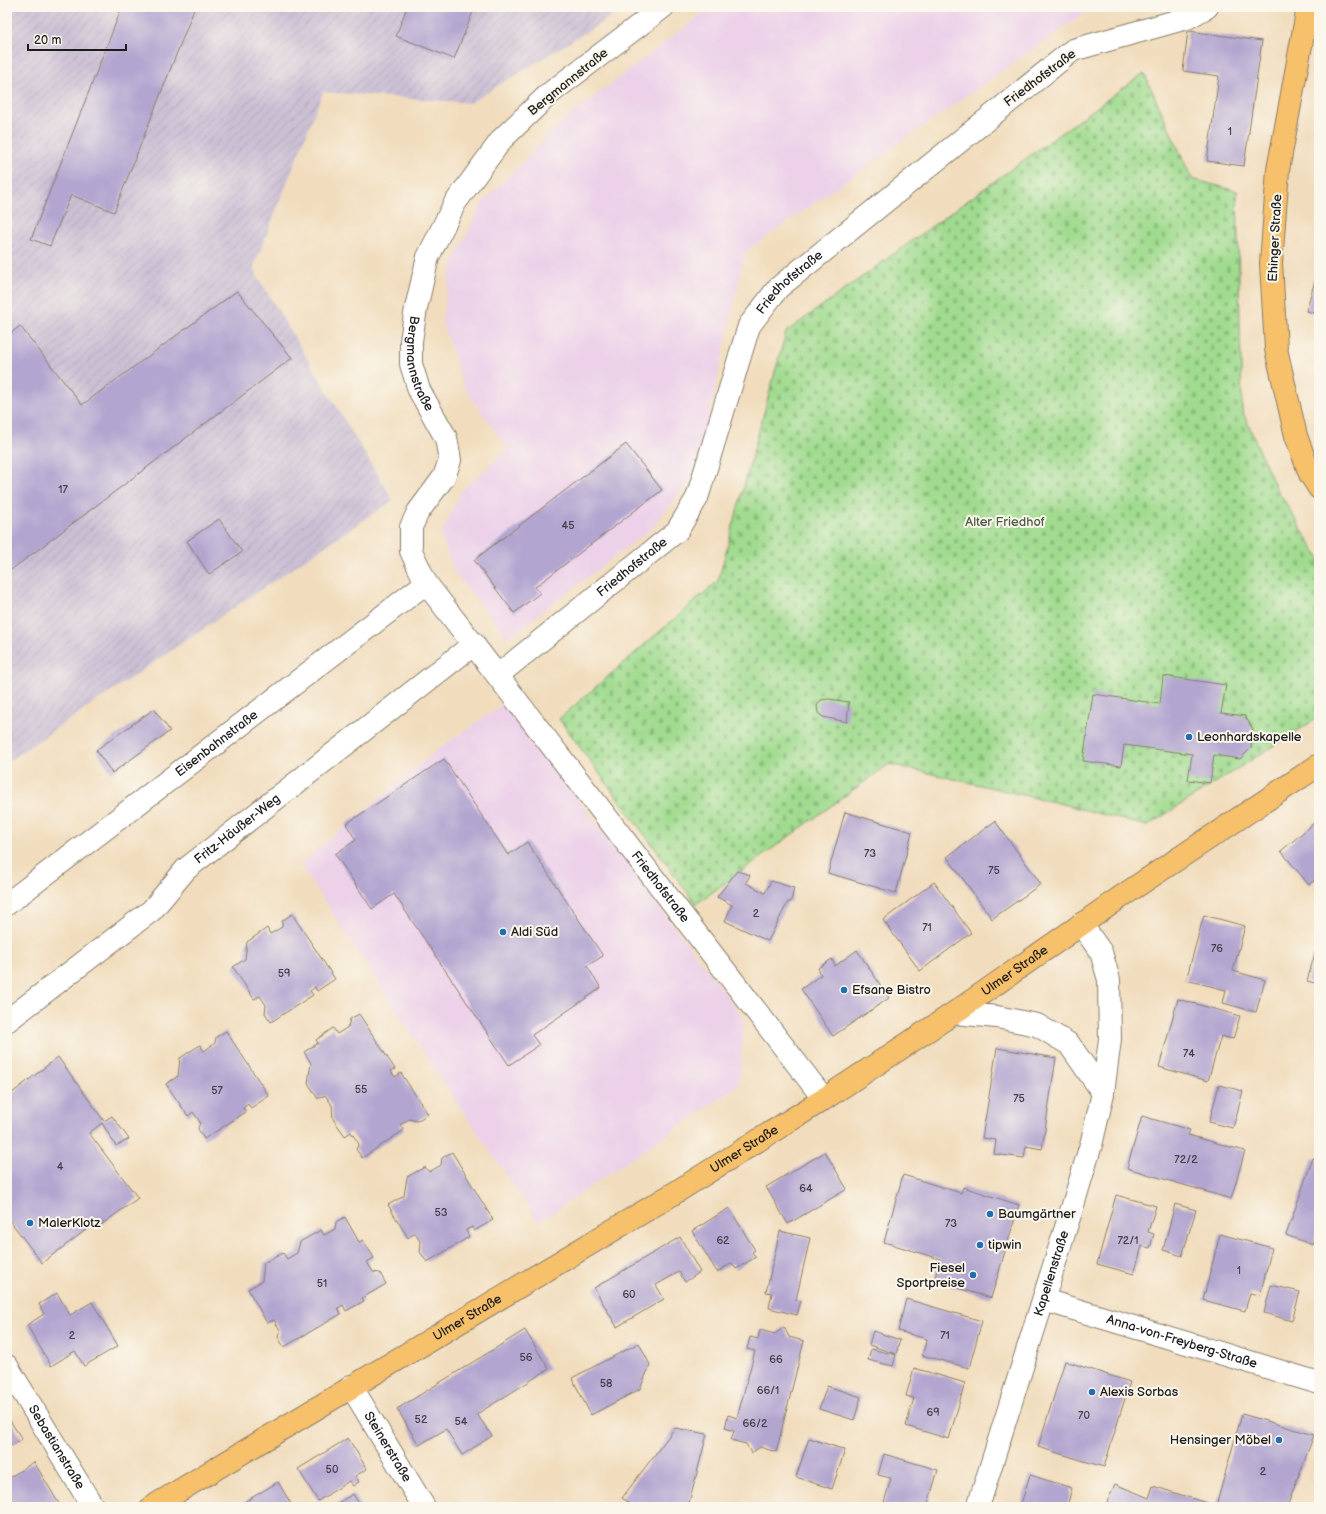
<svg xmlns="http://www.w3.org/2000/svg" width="1326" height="1514" font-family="'Balsamiq Sans',sans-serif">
<defs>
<pattern id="industrial-furrows" width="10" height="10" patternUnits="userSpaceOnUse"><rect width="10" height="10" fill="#cbbfd4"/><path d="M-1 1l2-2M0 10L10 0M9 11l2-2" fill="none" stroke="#aea4b5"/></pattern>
<pattern id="cemetery-stones" width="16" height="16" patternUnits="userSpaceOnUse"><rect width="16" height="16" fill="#a0db8f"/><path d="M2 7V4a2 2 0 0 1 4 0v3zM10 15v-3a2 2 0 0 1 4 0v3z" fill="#89bb7b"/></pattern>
</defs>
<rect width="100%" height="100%" fill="#fbf7ec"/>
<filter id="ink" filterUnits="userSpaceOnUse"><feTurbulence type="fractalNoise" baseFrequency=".025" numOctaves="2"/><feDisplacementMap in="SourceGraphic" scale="8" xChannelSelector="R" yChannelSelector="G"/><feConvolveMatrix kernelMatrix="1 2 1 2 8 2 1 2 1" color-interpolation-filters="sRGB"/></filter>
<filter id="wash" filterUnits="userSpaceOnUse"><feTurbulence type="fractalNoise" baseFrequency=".012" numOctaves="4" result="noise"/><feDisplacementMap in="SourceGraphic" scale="16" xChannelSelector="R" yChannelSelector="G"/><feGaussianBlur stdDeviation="0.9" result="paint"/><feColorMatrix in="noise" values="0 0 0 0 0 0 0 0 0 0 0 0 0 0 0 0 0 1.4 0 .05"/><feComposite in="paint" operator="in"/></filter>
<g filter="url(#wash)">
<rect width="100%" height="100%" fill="#f1ddbd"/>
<!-- built -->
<g fill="#ecd1e9">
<polygon points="711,7 1093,7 745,252 711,408 691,478 652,528 508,638 454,572 441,534 461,491 508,449 464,387 442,321 452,265 482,203 564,120"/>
<polygon points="505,703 744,1019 739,1085 539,1222 458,1104 300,864 441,747"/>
</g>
<!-- industrial -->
<polygon fill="url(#industrial-furrows)" points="7,7 627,7 470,103 323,92 253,269 393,500 7,762"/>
<!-- cemetery -->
<polygon fill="url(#cemetery-stones)" stroke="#5e7c56" points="1144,73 1192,179 1237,191 1242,410 1274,484 1319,558 1319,717 1147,826 1058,803 889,764 696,904 559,719 718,581 786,332"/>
<g id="blocks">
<!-- building -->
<g fill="#b2a6d0">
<polygon points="122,7 195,7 114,212 71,195 50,246 31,239"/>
<polygon points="407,7 475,7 454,59 396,36"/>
<polygon points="1188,31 1262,41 1244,166 1207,161 1219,76 1183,71"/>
<polygon points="1319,267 1319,314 1306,311"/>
<polygon points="237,291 292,358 7,573 7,336 20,326 82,405"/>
<polygon points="626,444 662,490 535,587 540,593 514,613 474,560"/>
<polygon points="219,519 242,552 209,574 187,541"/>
<polygon points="1163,676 1226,685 1221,713 1245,716 1253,729 1251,748 1240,759 1214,755 1210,783 1188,780 1192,754 1124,745 1121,766 1083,761 1093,694 1160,704"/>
<polygon points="829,699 849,702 847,722 823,717 818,713 817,706 821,700"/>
<polygon points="154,709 170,731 112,773 96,750"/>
<polygon points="444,759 508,855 527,842 603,956 587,966 601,988 532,1035 539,1045 509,1065 394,894 372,909 335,854 356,840 346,824"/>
<polygon points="845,812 912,832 896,893 828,873"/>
<polygon points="1319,819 1319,876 1309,885 1281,851"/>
<polygon points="995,821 1041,884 992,919 947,857"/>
<polygon points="737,871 750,875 746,883 765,893 771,881 794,888 791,902 788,902 768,941 725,921 732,905 717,897"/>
<polygon points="934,882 971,933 920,971 883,920"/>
<polygon points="292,914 335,979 317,991 315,987 310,991 313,995 271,1022 265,1013 266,1005 260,996 254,999 233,967 245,959 247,942 267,928 270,934 282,927 282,921"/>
<polygon points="1204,915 1245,926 1233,971 1265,980 1256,1012 1223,1003 1226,990 1186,980"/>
<polygon points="1319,939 1319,984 1307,981"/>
<polygon points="857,950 889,998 833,1036 801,989 821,975 818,968 832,959 835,966"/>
<polygon points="1178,999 1240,1016 1233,1039 1221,1036 1208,1081 1159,1067"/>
<polygon points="359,1014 395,1069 391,1071 395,1077 401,1073 428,1114 417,1121 409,1119 400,1125 404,1130 362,1158 356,1149 359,1144 351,1132 345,1136 333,1119 332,1105 325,1095 318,1099 308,1083 311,1063 304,1052 318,1043 316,1040 333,1028 337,1034 348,1027 350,1019"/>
<polygon points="226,1031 269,1096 251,1108 248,1104 243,1108 246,1112 204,1139 198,1129 200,1122 193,1112 188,1116 166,1084 178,1076 180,1058 200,1045 204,1051 215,1043 216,1037"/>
<polygon points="997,1048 1056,1058 1042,1149 1026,1146 1024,1158 994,1154 996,1140 982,1138"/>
<polygon points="58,1057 104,1121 112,1116 129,1139 116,1146 102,1123 89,1133 138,1198 98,1227 95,1223 42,1263 7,1217 7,1097"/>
<polygon points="1219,1085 1243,1091 1233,1128 1209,1122"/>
<polygon points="1142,1116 1190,1130 1188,1135 1245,1151 1231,1199 1127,1168"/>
<polygon points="452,1152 493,1220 474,1231 472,1227 466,1230 469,1237 427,1262 420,1252 421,1243 415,1233 408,1238 388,1205 404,1196 407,1177 425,1167 429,1172 441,1165 442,1158"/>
<polygon points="825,1152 847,1189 788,1224 766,1187"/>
<polygon points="1313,1158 1319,1160 1319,1227 1313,1245 1286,1235"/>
<polygon points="903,1175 961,1193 963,1187 1019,1205 991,1298 934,1281 940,1259 884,1242"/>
<polygon points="1116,1195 1156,1206 1148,1232 1154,1234 1150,1248 1142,1246 1134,1274 1097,1264"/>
<polygon points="1175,1204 1196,1210 1182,1256 1163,1250"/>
<polygon points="729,1208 755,1250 752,1252 756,1257 736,1269 732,1263 717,1272 692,1231"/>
<polygon points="345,1217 359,1242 363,1240 374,1258 367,1262 373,1272 380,1273 386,1284 362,1298 364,1301 346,1311 343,1305 338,1308 341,1314 284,1347 278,1337 280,1330 274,1320 267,1323 248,1289 262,1281 264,1263 283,1253 287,1259 297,1253 300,1242 321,1230 324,1235 335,1229 336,1222"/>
<polygon points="780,1231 810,1238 796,1300 801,1301 797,1315 769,1308 772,1293 766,1292"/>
<polygon points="1220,1234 1272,1248 1260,1295 1250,1293 1245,1311 1203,1300"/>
<polygon points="680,1237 700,1272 685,1282 679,1272 656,1285 664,1299 617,1327 594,1288"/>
<polygon points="1271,1285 1300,1292 1292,1321 1264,1313"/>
<polygon points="57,1293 70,1315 92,1302 118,1346 84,1366 75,1351 51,1366 27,1325 44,1314 39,1304"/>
<polygon points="906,1299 982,1321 969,1368 922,1355 927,1339 898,1331"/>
<polygon points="784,1327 789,1337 804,1341 776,1452 760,1447 751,1453 746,1444 731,1440 734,1431 725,1428 728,1415 737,1418 755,1351 747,1349 750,1337 758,1339 760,1330 775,1334"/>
<polygon points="525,1330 549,1369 477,1414 492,1436 462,1455 446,1429 419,1445 397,1409"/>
<polygon points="873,1331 900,1340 896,1354 869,1345"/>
<polygon points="639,1343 650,1365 640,1389 591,1415 572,1378"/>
<polygon points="871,1349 896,1355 893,1366 868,1360"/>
<polygon points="1065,1361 1130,1382 1104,1467 1038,1447"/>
<polygon points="914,1368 965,1383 949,1439 906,1426 914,1398 906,1396"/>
<polygon points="827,1386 861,1397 854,1420 819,1409"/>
<polygon points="1242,1414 1314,1435 1287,1507 1105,1507 1115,1484 1149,1498 1153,1486 1216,1506"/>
<polygon points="7,1416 22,1439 7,1448"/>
<polygon points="675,1428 707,1434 688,1507 635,1507 622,1498"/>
<polygon points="348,1438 367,1469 355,1476 359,1482 353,1486 349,1481 318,1501 298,1469"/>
<polygon points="809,1438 845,1450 832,1489 796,1477"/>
<polygon points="884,1454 938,1470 927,1507 883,1506 891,1478 878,1475"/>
<polygon points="34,1462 61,1507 7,1507 7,1479"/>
<polygon points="1030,1475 1072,1488 1067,1507 1020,1507"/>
<polygon points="278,1482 293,1507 236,1507"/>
<polygon points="353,1494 361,1507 331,1507"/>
</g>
</g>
</g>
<g filter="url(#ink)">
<use href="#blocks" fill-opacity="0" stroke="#867c6c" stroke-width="1"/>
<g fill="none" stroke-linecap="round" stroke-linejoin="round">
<!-- minor casing -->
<g stroke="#867c6c" stroke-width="24">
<g id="minor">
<path id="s1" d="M663 7 549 94 502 139 455 203 428 257 416 308 411 341V364L419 390 446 438 450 460 444 477 418 512 411 527V551L426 583 824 1099"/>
<path id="s2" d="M498 675 677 531 697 498 749 326 778 288 1073 50 1187 18 1207 7"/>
<path id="s3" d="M7 904 426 583"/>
<polyline points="954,1013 997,1017 1037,1025 1069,1044 1103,1093"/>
<path id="s4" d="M7 1021 152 910 186 869 474 644"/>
<path id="s5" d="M1044 1300 1319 1383"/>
<path id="s6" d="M7 1366 93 1507"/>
<path id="s7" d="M351 1386 424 1507"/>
<path id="s8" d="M978 1507 1073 1205 1092 1141 1103 1093 1110 1039 1109 980 1101 952 1081 924"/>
</g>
</g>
<!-- major casing -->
<g stroke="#867c6c" stroke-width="24">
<g id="major">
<polyline points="1308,7 1278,170 1271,263 1276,349 1296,436 1310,474 1319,488"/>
<path id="s9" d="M152 1507 673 1194 824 1099 954 1013 1128 892 1319 765"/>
</g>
</g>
<!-- minor -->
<use href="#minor" stroke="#fff" stroke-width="22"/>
<!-- major -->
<use href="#major" stroke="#f7c06b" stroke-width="22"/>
</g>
</g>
<!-- markers -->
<g fill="#1f6fb2" stroke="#fbf7ec" stroke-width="1.5">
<circle cx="1189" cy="737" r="4"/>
<circle cx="503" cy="932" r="4"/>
<circle cx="844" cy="990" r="4"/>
<circle cx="990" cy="1214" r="4"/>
<circle cx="30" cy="1223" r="4"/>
<circle cx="980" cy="1245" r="4"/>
<circle cx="973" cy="1275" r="4"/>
<circle cx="1092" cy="1392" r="4"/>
<circle cx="1279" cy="1440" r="4"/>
</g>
<g text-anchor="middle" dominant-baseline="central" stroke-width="4" stroke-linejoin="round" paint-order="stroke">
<!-- number labels -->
<g font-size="11" fill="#423e49">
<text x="1230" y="131">1</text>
<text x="63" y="489">17</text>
<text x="568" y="525">45</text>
<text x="870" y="853">73</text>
<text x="994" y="870">75</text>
<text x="756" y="913">2</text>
<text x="927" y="927">71</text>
<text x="1217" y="948">76</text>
<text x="284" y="973">59</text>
<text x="1189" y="1053">74</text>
<text x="361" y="1089">55</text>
<text x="217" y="1090">57</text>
<text x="1019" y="1098">75</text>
<text x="1186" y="1159">72/2</text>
<text x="60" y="1166">4</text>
<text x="806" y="1188">64</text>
<text x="441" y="1212">53</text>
<text x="951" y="1223">73</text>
<text x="723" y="1240">62</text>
<text x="1128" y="1240">72/1</text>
<text x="1239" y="1270">1</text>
<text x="322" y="1283">51</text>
<text x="629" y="1294">60</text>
<text x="72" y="1335">2</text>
<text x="945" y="1335">71</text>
<text x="526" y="1357">56</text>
<text x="776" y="1359">66</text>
<text x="606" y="1383">58</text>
<text x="768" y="1390">66/1</text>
<text x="933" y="1412">69</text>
<text x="1084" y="1415">70</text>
<text x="421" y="1419">52</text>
<text x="461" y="1421">54</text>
<text x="755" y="1423">66/2</text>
<text x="332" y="1469">50</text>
<text x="1263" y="1471">2</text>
</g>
<!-- street labels -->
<g font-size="13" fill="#1c1c1c" stroke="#fbf7ec">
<text transform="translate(1040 78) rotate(-37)">Friedhofstraße</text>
<text transform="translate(568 82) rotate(-39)">Bergmannstraße</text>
<text transform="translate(1275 238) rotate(-87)">Ehinger Straße</text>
<text stroke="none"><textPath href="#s2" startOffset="508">Friedhofstraße</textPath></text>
<text stroke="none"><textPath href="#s1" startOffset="458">Bergmannstraße</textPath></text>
<text stroke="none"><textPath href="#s2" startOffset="172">Friedhofstraße</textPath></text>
<text stroke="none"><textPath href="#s3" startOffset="264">Eisenbahnstraße</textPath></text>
<text stroke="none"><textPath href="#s4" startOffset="301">Fritz-Häußer-Weg</textPath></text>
<text stroke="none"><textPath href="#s1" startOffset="1083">Friedhofstraße</textPath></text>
<text stroke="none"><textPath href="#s9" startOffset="1016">Ulmer Straße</textPath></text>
<text stroke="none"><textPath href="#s9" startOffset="692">Ulmer Straße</textPath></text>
<text stroke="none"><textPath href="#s8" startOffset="245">Kapellenstraße</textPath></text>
<text stroke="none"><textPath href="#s9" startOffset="368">Ulmer Straße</textPath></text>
<text stroke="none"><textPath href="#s5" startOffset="144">Anna-von-Freyberg-Straße</textPath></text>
<text stroke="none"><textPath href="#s6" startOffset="95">Sebastianstraße</textPath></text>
<text stroke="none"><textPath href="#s7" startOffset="71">Steinerstraße</textPath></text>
</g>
<!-- park labels -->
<g font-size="13" fill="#4a5f44" stroke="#fbf7ec">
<text x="1005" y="522">Alter Friedhof</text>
</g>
<!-- poi labels -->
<g font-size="13" fill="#1c1c1c" stroke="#fbf7ec" text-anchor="start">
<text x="1197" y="737">Leonhardskapelle</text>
<text x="511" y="932">Aldi Süd</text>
<text x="852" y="990">Efsane Bistro</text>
<text x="998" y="1214">Baumgärtner</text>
<text x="38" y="1223">MalerKlotz</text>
<text x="988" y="1245">tipwin</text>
<text x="965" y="1268" text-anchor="end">Fiesel<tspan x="965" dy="15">Sportpreise</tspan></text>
<text x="1100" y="1392">Alexis Sorbas</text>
<text x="1271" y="1440" text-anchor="end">Hensinger Möbel</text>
</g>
</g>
<!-- margin -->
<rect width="1326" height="1514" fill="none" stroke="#fbf7ec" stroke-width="24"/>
<!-- scale -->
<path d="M28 44v6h98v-6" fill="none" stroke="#1c1c1c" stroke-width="2"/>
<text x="34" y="44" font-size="12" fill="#1c1c1c" stroke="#fbf7ec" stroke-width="3" paint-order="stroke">20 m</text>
</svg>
